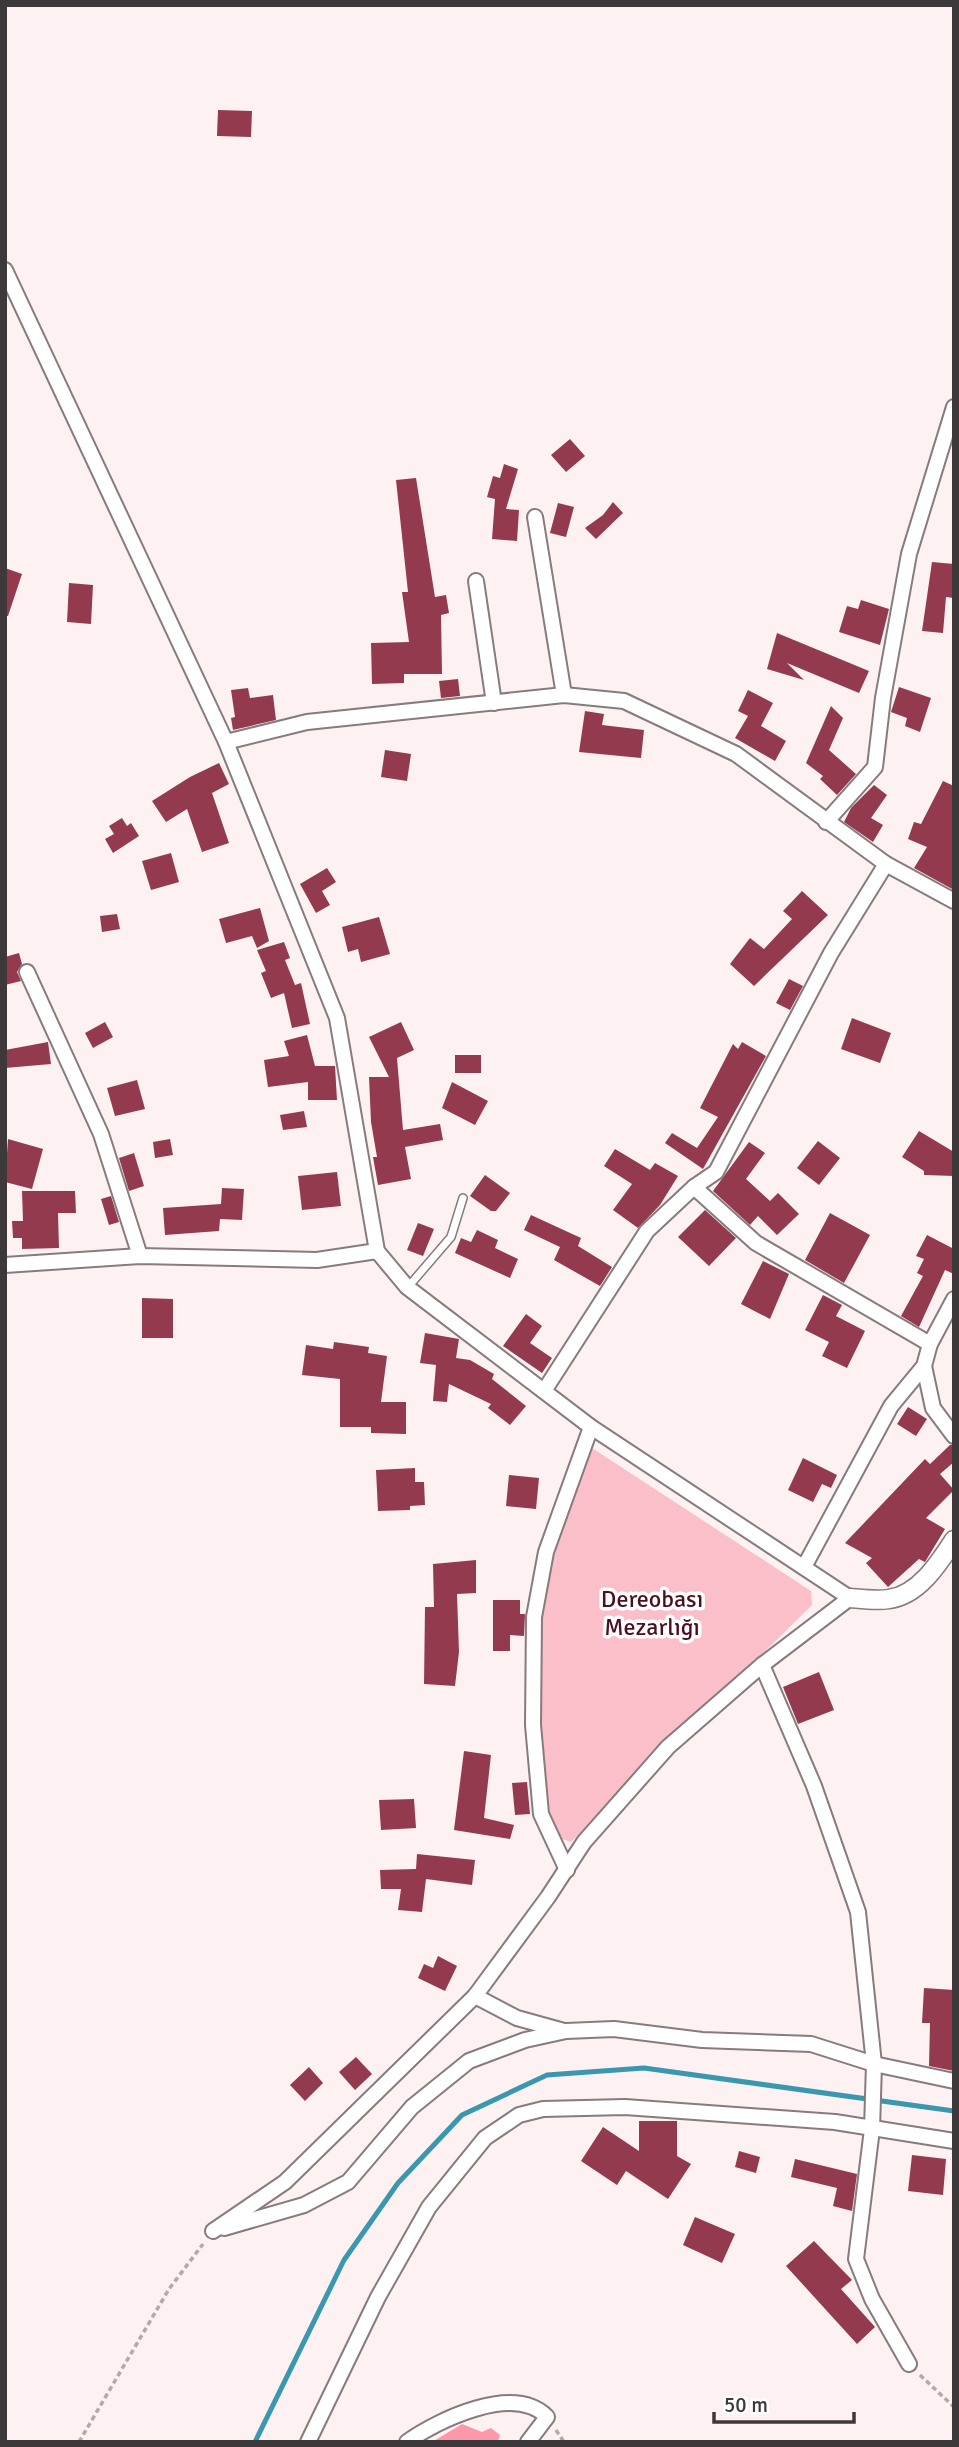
<svg xmlns="http://www.w3.org/2000/svg" width="959" height="2447" font-family="Signika,sans-serif">
<rect width="100%" height="100%" fill="#fdf1f2"/>
<!-- green -->
<path fill="#fabfc8" d="M592 1448 811 1591 812 1605 571 1842 554 1836C535 1744 531 1623 560 1533 569 1504 582 1476 592 1448Z"/>
<!-- forest -->
<polygon fill="#fc98aa" points="462,2424 482,2432 491,2428 500,2435 498,2441 432,2442"/>
<g fill="none" stroke-linecap="round" stroke-linejoin="round">
<!-- stream -->
<polyline stroke="#3998af" stroke-width="5" points="255,2442 344,2260 398,2183 462,2115 547,2075 644,2068 954,2111"/>
</g>
<!-- building -->
<g fill="#943a4f">
<polygon points="218,110 252,111 251,137 217,136"/>
<polygon points="570,439 585,456 566,472 551,455"/>
<polygon points="504,464 518,469 506,509 519,510 517,541 492,539 495,499 487,497 493,476 500,478"/>
<polygon points="416,478 435,597 446,595 449,613 441,615 442,674 404,674 404,683 372,684 371,643 409,642 402,592 408,592 396,480"/>
<polygon points="613,502 623,513 596,539 585,528 603,515"/>
<polygon points="558,503 574,507 566,537 550,533"/>
<polygon points="932,562 954,564 954,598 946,597 943,633 922,631"/>
<polygon points="5,568 22,574 8,616 5,616"/>
<polygon points="69,583 93,585 91,624 67,622"/>
<polygon points="861,600 889,609 880,645 839,632 847,606 858,609"/>
<polygon points="777,633 869,671 859,693 787,663 804,680 767,669"/>
<polygon points="458,679 460,696 441,698 439,681"/>
<polygon points="899,687 931,698 920,732 905,726 907,718 891,712"/>
<polygon points="248,688 250,698 273,695 276,720 233,730 231,718 235,717 231,690"/>
<polygon points="748,690 773,703 761,726 786,741 775,761 735,738 748,716 738,711"/>
<polygon points="831,706 843,718 829,750 856,774 837,795 820,779 823,776 806,763"/>
<polygon points="585,711 604,714 602,725 644,730 641,758 579,752"/>
<polygon points="385,750 411,754 407,781 381,777"/>
<polygon points="219,763 229,784 212,793 229,843 202,852 187,809 166,822 152,801 190,777"/>
<polygon points="943,781 954,786 954,890 914,868 927,847 908,839 914,822 921,824"/>
<polygon points="874,785 887,795 871,818 883,825 873,842 844,822 851,808"/>
<polygon points="122,818 127,826 131,823 139,836 113,853 105,839 114,834 109,826"/>
<polygon points="171,853 179,882 151,890 142,861"/>
<polygon points="327,868 336,882 322,891 330,905 316,913 300,884"/>
<polygon points="802,891 828,915 754,986 730,964 750,938 764,949 792,919 783,911"/>
<polygon points="260,908 269,941 257,948 252,936 226,943 219,919"/>
<polygon points="117,914 120,929 102,932 100,916"/>
<polygon points="379,917 390,954 361,962 358,949 348,952 342,927"/>
<polygon points="284,942 290,958 285,960 295,985 301,983 310,1024 292,1028 284,993 271,998 261,973 266,971 257,950"/>
<polygon points="19,953 22,964 17,972 21,981 5,985 5,957"/>
<polygon points="789,979 803,986 790,1010 776,1003"/>
<polygon points="852,1018 891,1033 880,1063 841,1049"/>
<polygon points="105,1022 113,1037 93,1048 85,1033"/>
<polygon points="401,1022 414,1050 397,1058 403,1130 440,1124 443,1140 405,1147 411,1179 378,1185 373,1157 377,1157 371,1122 369,1077 389,1077 369,1037"/>
<polygon points="307,1035 315,1066 335,1066 337,1100 308,1100 308,1082 268,1087 264,1060 289,1056 284,1041"/>
<polygon points="48,1042 51,1064 5,1068 5,1050"/>
<polygon points="742,1042 766,1056 703,1169 665,1143 672,1133 697,1148 718,1117 700,1108 733,1044 738,1049"/>
<rect x="455" y="1055" width="26" height="18"/>
<polygon points="137,1080 145,1109 115,1116 107,1088"/>
<polygon points="452,1082 488,1101 475,1125 442,1108"/>
<polygon points="304,1111 307,1127 283,1130 280,1115"/>
<polygon points="919,1131 954,1152 954,1176 924,1175 924,1171 902,1157"/>
<polygon points="8,1139 43,1149 32,1189 5,1182"/>
<polygon points="170,1139 173,1155 155,1158 153,1142"/>
<polygon points="818,1141 840,1158 819,1185 797,1168"/>
<polygon points="749,1142 765,1153 746,1179 770,1201 778,1193 799,1214 777,1235 758,1216 750,1225 713,1191"/>
<polygon points="615,1149 650,1170 655,1163 678,1176 660,1205 638,1228 613,1210 632,1184 604,1166"/>
<polygon points="134,1153 144,1186 129,1191 119,1158"/>
<polygon points="337,1172 341,1206 302,1210 298,1176"/>
<polygon points="485,1175 510,1193 496,1211 491,1211 470,1196"/>
<polygon points="222,1188 244,1189 242,1220 220,1219 219,1231 165,1235 163,1208 221,1204"/>
<polygon points="22,1191 75,1191 76,1213 58,1213 59,1248 22,1249 22,1238 13,1238 12,1221 23,1221"/>
<polygon points="111,1196 119,1222 109,1225 101,1199"/>
<polygon points="705,1210 736,1238 709,1266 678,1237"/>
<polygon points="830,1213 870,1235 844,1283 805,1260"/>
<polygon points="531,1215 581,1238 578,1246 612,1267 600,1286 554,1260 560,1247 524,1230"/>
<polygon points="418,1223 434,1229 423,1256 407,1250"/>
<polygon points="477,1230 498,1240 495,1248 518,1259 510,1278 455,1253 461,1238 471,1242"/>
<polygon points="927,1235 954,1249 954,1274 945,1270 919,1327 901,1316 923,1276 917,1273 924,1259 916,1256"/>
<polygon points="763,1261 789,1274 770,1319 741,1304"/>
<polygon points="823,1295 842,1305 836,1316 865,1331 847,1368 822,1356 829,1342 805,1330"/>
<polygon points="142,1298 173,1299 173,1338 142,1338"/>
<polygon points="526,1314 542,1326 530,1343 552,1358 542,1373 503,1346"/>
<polygon points="425,1333 459,1339 456,1358 470,1360 494,1374 492,1379 526,1406 510,1425 488,1408 491,1404 449,1384 447,1402 433,1401 436,1365 420,1363"/>
<polygon points="334,1342 369,1347 368,1353 387,1356 381,1402 406,1402 406,1434 371,1433 371,1427 340,1427 340,1379 302,1375 306,1345 333,1349"/>
<polygon points="908,1407 927,1419 916,1436 897,1424"/>
<polygon points="950,1445 954,1445 954,1462 940,1474 954,1490 926,1518 945,1529 925,1562 919,1559 888,1587 866,1563 872,1558 845,1543 925,1459 930,1464"/>
<polygon points="803,1458 837,1475 831,1488 822,1484 813,1502 788,1490"/>
<polygon points="415,1468 415,1482 424,1482 425,1505 410,1506 410,1510 378,1511 376,1470"/>
<polygon points="509,1475 539,1478 536,1509 506,1506"/>
<polygon points="476,1560 476,1593 457,1594 459,1652 455,1686 424,1684 425,1607 434,1607 433,1564"/>
<polygon points="493,1600 520,1600 520,1614 525,1614 524,1636 510,1635 510,1651 493,1651"/>
<polygon points="819,1672 834,1710 798,1724 783,1687"/>
<polygon points="464,1751 491,1755 484,1818 514,1825 510,1839 454,1830"/>
<polygon points="527,1782 530,1814 515,1815 512,1783"/>
<polygon points="414,1799 416,1828 381,1830 379,1800"/>
<polygon points="417,1854 475,1860 472,1885 426,1879 422,1912 398,1910 401,1889 381,1889 380,1870 416,1869"/>
<polygon points="438,1956 457,1966 445,1991 418,1978 424,1964 433,1968"/>
<polygon points="924,1988 954,1990 954,2071 929,2066 930,2023 922,2023"/>
<polygon points="356,2057 372,2074 355,2090 339,2072"/>
<polygon points="309,2067 323,2083 305,2101 290,2085"/>
<polygon points="639,2121 677,2121 677,2156 691,2164 668,2199 626,2171 617,2185 581,2161 603,2127 639,2151"/>
<polygon points="739,2151 760,2157 756,2173 735,2167"/>
<polygon points="912,2155 946,2159 943,2195 908,2191"/>
<polygon points="795,2159 857,2174 852,2211 833,2206 837,2188 791,2177"/>
<polygon points="695,2217 735,2234 722,2263 683,2245"/>
<polygon points="814,2241 852,2280 841,2289 875,2327 857,2344 786,2266"/>
</g>
<g fill="none" stroke-linecap="round" stroke-linejoin="round">
<!-- service casing -->
<g stroke="#867b7d" stroke-width="10">
<polyline id="service" points="408,1287 451,1237 463,1198"/>
</g>
<!-- minor casing -->
<g stroke="#867b7d" stroke-width="18">
<g id="minor">
<polyline points="5,270 226,742 337,1018 377,1251 407,1287 591,1427 850,1598 762,1665 668,1747 584,1842 548,1897 475,1996 285,2182 213,2231"/>
<polyline points="535,517 564,695"/>
<polyline points="476,581 494,703"/>
<polyline points="226,742 307,722 564,695 624,701 736,754 886,864 954,901"/>
<polyline points="826,822 875,767 883,698 909,554 954,407"/>
<polyline points="27,972 101,1134 140,1256"/>
<polyline points="694,1187 756,1243 930,1344"/>
<polyline points="5,1265 140,1256 317,1260 377,1251"/>
<polyline points="924,1366 933,1408 954,1436"/>
<polyline points="544,1391 647,1231 694,1187 716,1172 831,953 886,864"/>
<polyline points="804,1567 891,1406 924,1366 930,1344 954,1299"/>
<polyline points="762,1665 814,1786 858,1912 874,2064 872,2129 856,2259 872,2299 909,2364"/>
<polyline points="567,1870 541,1814 533,1725 534,1617 546,1552 591,1427"/>
<polyline points="475,1996 517,2018 564,2031"/>
<polyline points="224,2228 304,2205 348,2182 412,2107 469,2061 525,2040 566,2031 614,2029 702,2040 811,2044 874,2064 954,2081"/>
<polyline points="308,2442 378,2297 429,2207 485,2138 519,2115 543,2109 625,2107 835,2122 954,2141"/>
<path d="M407 2442C438 2420 514 2383 547 2417L528 2442"/>
</g>
</g>
<!-- tertiary casing -->
<g stroke="#867b7d" stroke-width="21">
<path id="tertiary" d="M850 1598C862 1599 877 1601 889 1599 919 1595 939 1563 954 1540"/>
</g>
<!-- path -->
<g stroke="#b3a9aa" stroke-width="3.5" stroke-dasharray="5 3.5" stroke-linecap="butt">
<polyline points="920,2375 954,2407"/>
<polyline points="556,2430 564,2442"/>
<polyline points="79,2442 169,2289 203,2244"/>
</g>
<!-- service -->
<use href="#service" stroke="#fff" stroke-width="7"/>
<!-- minor -->
<use href="#minor" stroke="#fff" stroke-width="14"/>
<!-- tertiary -->
<use href="#tertiary" stroke="#fff" stroke-width="18"/>
</g>
<g text-anchor="middle" dominant-baseline="central" stroke-width="7" stroke-linejoin="round" paint-order="stroke">
<!-- park labels -->
<g font-size="24" fill="#4c0f20" stroke="#fff">
<text x="652" y="1599">Dereobası<tspan x="652" dy="28">Mezarlığı</tspan></text>
</g>
</g>
<!-- border -->
<rect width="959" height="2447" fill="none" stroke="#3d3839" stroke-width="14"/>
<!-- scale -->
<path d="M714 2412v10h140v-10" fill="none" stroke="#3d3839" stroke-width="3.5"/>
<text x="724" y="2412" font-size="21" fill="#3d3839" stroke="#ffffff" stroke-width="5" paint-order="stroke">50 m</text>
</svg>
